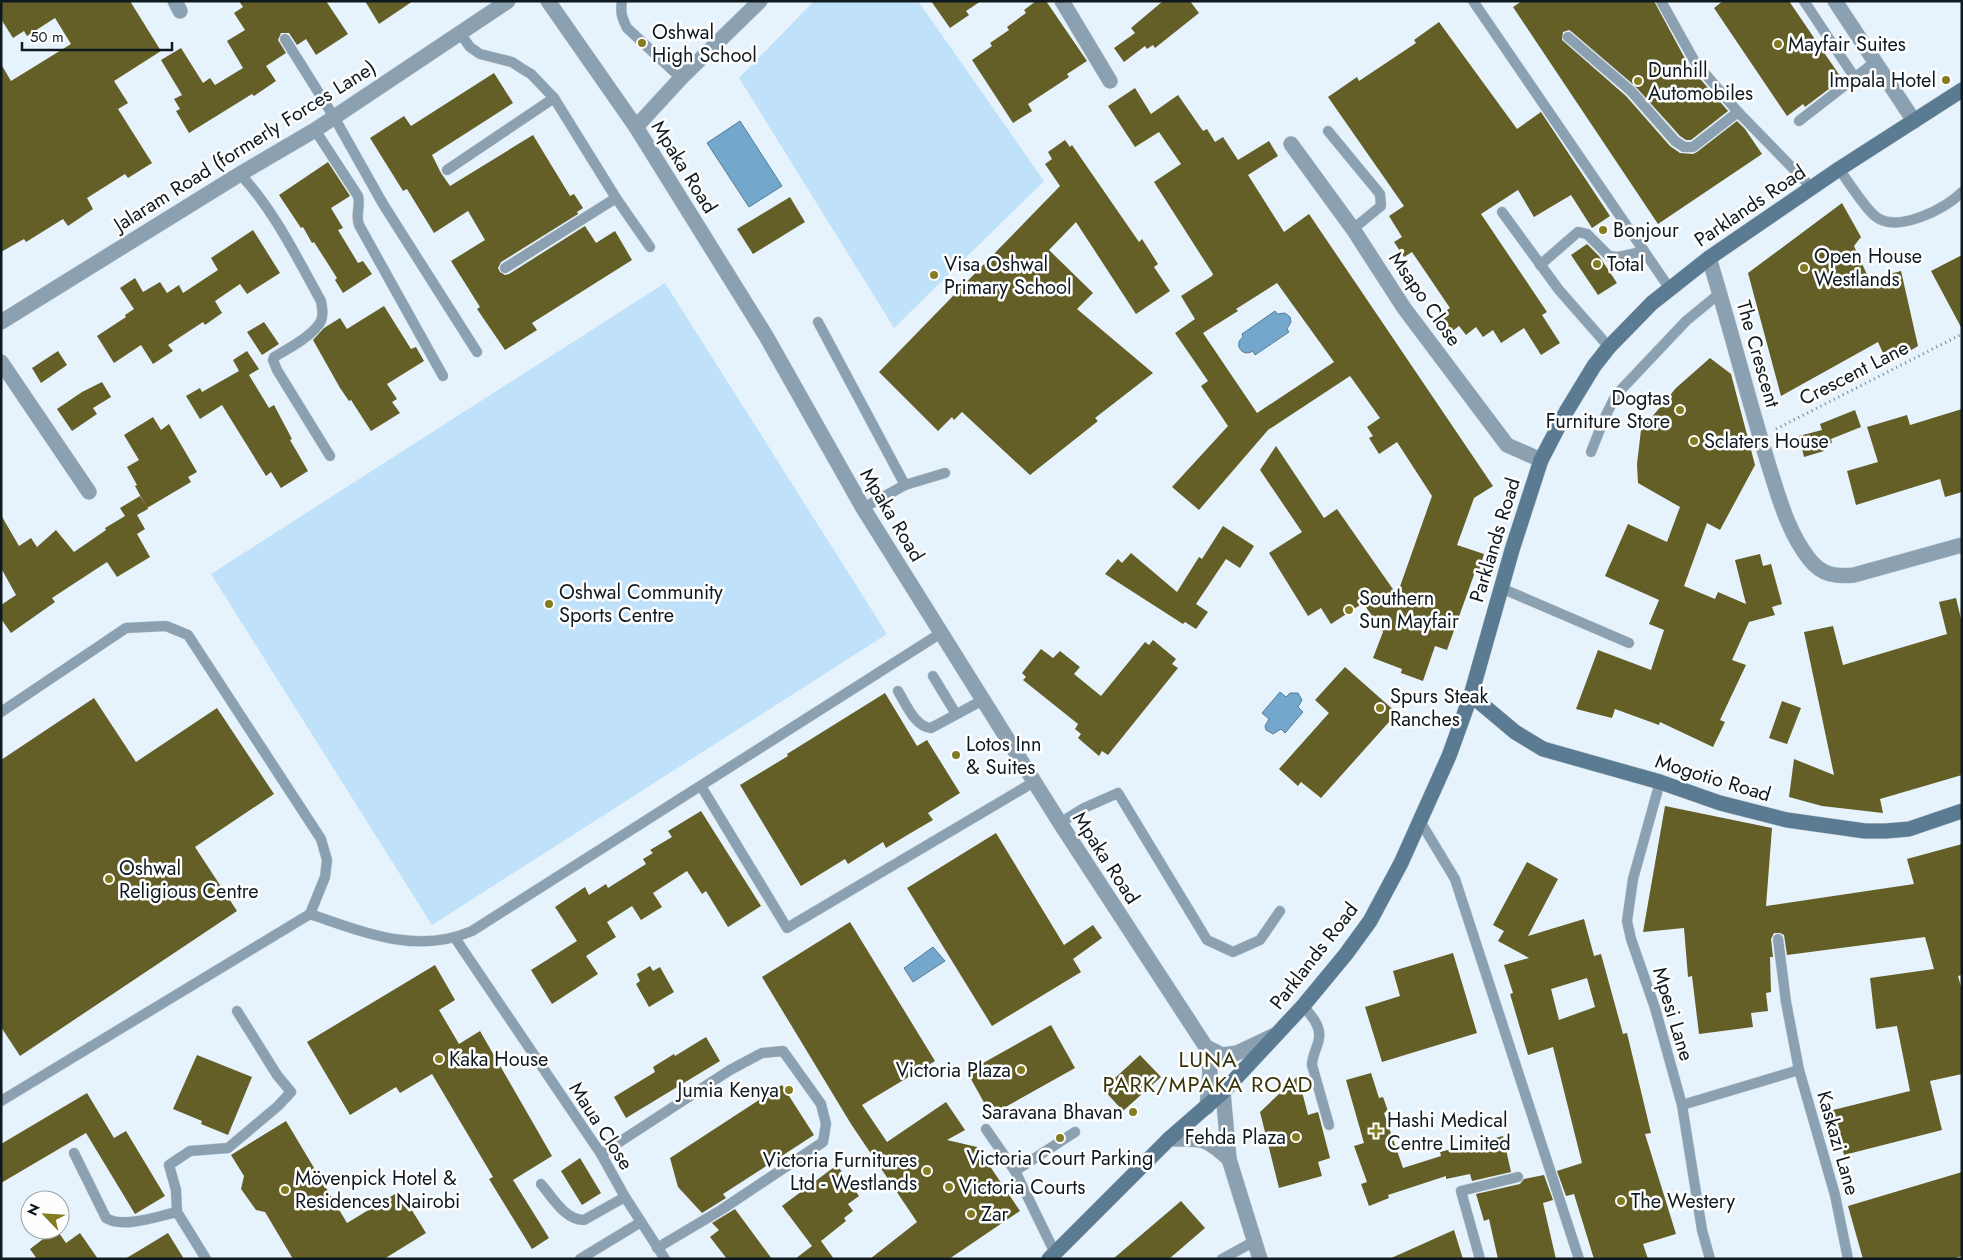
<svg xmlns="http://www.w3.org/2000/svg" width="1963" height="1260" font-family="Jost,sans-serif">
<rect width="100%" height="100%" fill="#e7f3fc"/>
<!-- green -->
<g fill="#bfe1fa">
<polygon points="814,1 918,1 1044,181 894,328 739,78"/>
<polygon points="665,283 887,634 432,925 211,574"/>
</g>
<!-- water -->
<g fill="#73a7cb" stroke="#557c98">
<polygon points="740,121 782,186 749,207 707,143"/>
<path d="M1275 311 1277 314 1285 313 1290 317 1291 322 1287 329 1289 332 1255 355 1253 351C1242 358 1233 344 1243 337L1242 334Z"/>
<polygon points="1280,692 1286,697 1290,693 1298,693 1302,700 1298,707 1303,712 1285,733 1281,729 1273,734 1266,730 1265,726 1269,719 1262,713"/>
<polygon points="933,947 945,961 913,982 904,968"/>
</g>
<!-- building -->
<g fill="#635f27" fill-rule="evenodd">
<polygon points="1,1 130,1 161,51 114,81 128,103 118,109 152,163 128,178 125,174 87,198 93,209 68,226 63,219 26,242 24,239 1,252 1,64 11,81 71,44 55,18 27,36 24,31 13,38 1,19"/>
<polygon points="239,1 326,1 348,34 316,55 306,39 297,45 289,33 281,33 278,40 286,53 266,66 276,81 254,96 252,94 189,133 176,111 180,109 174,99 182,95 161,60 181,48 203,83 210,78 215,85 243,68 227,41 245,30 234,13 243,7"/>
<polygon points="365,1 413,1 379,24"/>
<polygon points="931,1 981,1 966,11 969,15 950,28"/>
<polygon points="1036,1 1046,1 1087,61 1067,74 1069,77 1028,104 1032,111 1013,123 972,60 992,46 990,43 1009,30 1007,27 1026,13 1024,10"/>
<polygon points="1163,1 1190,1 1199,13 1155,48 1153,45 1147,49 1145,46 1124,62 1114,48 1135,33 1131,28"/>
<polygon points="1522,1 1654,1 1689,66 1728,111 1691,140 1686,140 1680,136 1635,86 1572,32 1569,30 1563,32 1562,40 1626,96 1670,146 1680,153 1693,154 1697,152 1737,121 1745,129 1762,154 1658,224 1513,7"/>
<polygon points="1723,1 1789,1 1842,79 1805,107 1803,104 1787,116 1714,8"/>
<polygon points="1439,22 1517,129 1541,112 1610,216 1592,228 1571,195 1534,217 1518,190 1481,214 1547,312 1542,315 1560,343 1541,355 1524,328 1501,343 1493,330 1483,337 1476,327 1466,335 1459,326 1451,332 1440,315 1450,308 1412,252 1404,257 1394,242 1402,237 1389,216 1404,206 1328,97 1357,77 1359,81 1416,43 1414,40"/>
<polygon points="494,73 513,103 432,155 441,173 450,186 533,135 570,196 574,194 583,208 577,212 578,214 501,262 498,268 500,272 505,275 509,274 585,226 596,243 615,231 632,260 532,323 537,330 505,350 477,309 480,307 451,261 485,240 468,211 434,233 407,189 403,191 370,138 404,116 411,126"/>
<path d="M1135 88 1151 114 1178 95 1203 131 1207 129 1215 142 1223 137 1238 160 1269 141 1278 156 1248 175 1284 232 1309 214 1493 486 1474 498 1457 545 1484 554 1479 570 1476 569 1447 650 1435 646 1423 681 1401 673 1402 669 1373 658 1383 632 1363 603 1331 624 1321 608 1308 616 1269 553 1302 532 1260 470 1276 446 1324 518 1337 509 1397 595 1432 496 1397 442 1379 454 1369 438 1373 436 1367 427 1380 418 1350 376 1268 430 1199 510 1172 487 1228 426 1201 386 1208 381 1175 333 1195 319 1181 296 1212 276 1213 274 1154 182 1181 164 1159 132 1135 147 1108 106ZM1277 283 1334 362 1257 413 1203 333 1238 311 1236 309Z"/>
<polygon points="1065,140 1070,147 1072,145 1139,242 1142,239 1158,264 1154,267 1170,291 1136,314 1076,222 1049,250 1093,293 1077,309 1153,373 1095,418 1098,421 1030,475 962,412 954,420 952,417 938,431 879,372 1060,186 1045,164 1052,159 1048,152"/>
<polygon points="328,162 350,196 331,208 343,228 338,230 358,263 363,261 372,274 343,293 335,280 337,278 314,242 312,243 303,227 301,228 279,195"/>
<polygon points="790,197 805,222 753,254 737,229"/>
<polygon points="1842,203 1861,237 1854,246 1869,279 1901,271 1918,346 1888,364 1878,342 1781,396 1748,273"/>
<polygon points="253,230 280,273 247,294 240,284 215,301 222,313 205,325 203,322 168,345 173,351 153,364 141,345 114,363 97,336 126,317 125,315 134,309 120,288 135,278 143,292 160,282 167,293 179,285 183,293 218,270 211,258"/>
<polygon points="1587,244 1599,256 1617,283 1598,295 1571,255"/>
<polygon points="1962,255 1962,329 1931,271"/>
<polygon points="384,306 411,349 416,347 424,361 387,384 397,399 392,402 400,413 371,431 351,400 349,401 340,388 313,340 324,328 340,318 347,329"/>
<polygon points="264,322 279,344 262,355 247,332"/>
<polygon points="58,351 67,365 41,383 32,368"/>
<polygon points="247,351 259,369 249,375 269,408 274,405 292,439 290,440 308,471 281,488 271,472 266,476 222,405 200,419 186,396 200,388 202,392 239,371 233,360"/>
<polygon points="1710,358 1731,374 1755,465 1720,530 1707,523 1684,586 1715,599 1718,592 1746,604 1735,560 1760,554 1763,566 1771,564 1782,604 1772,607 1775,615 1749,622 1732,660 1746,665 1720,720 1725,722 1713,747 1660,722 1659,725 1615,709 1612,718 1576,709 1598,650 1651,670 1664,630 1649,624 1659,600 1605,576 1628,524 1667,542 1680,507 1638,483 1637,464 1641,430 1676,388"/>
<polygon points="102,382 111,397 93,408 97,414 72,431 57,409 82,392"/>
<polygon points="1962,409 1962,492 1945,497 1940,479 1856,505 1847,471 1878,462 1867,427 1907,415 1910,425"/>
<polygon points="1855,410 1861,427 1831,439 1832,443 1822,446 1824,451 1804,457 1799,436 1822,430 1820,424"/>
<polygon points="153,417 161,430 169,424 197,472 188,477 191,482 147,508 135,486 137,485 127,467 139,460 124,435"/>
<polygon points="140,496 148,509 137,515 145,529 137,534 150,557 117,577 107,562 52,598 55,602 11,633 1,619 1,605 16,595 1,568 1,515 19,546 31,538 37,547 56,530 74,552 106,530 105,528 125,516 120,508"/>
<polygon points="1223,526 1254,546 1240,568 1226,559 1196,604 1208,612 1196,629 1185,622 1183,624 1105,574 1118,559 1122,563 1131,553 1177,592 1199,557 1202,559"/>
<polygon points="1956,598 1962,623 1962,775 1880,799 1883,813 1822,806 1789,797 1794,759 1834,775 1804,632 1833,626 1843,665 1947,634 1939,602"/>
<polygon points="1153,640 1176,659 1172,664 1178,668 1108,755 1102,751 1099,756 1078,738 1081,734 1075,729 1078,724 1023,680 1026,677 1022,673 1041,649 1053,658 1060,651 1080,667 1074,674 1101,696 1145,642 1149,645"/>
<polygon points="1345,667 1397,713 1321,798 1301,782 1298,786 1279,769 1329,713 1315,700"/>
<polygon points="885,693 917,746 927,740 960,793 928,813 933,820 909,834 886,848 883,842 848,864 845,859 801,886 740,785 788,756 787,754"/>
<polygon points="94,698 136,762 217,708 274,794 195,847 237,911 20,1056 1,1027 1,760"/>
<polygon points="1782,701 1801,708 1787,744 1769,738"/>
<polygon points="1665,806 1772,828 1766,906 1914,884 1907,859 1962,844 1962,975 1958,976 1962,990 1962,1074 1930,1081 1942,1130 1844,1155 1833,1110 1910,1091 1897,1026 1876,1029 1870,978 1934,969 1925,937 1787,955 1784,935 1780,933 1774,933 1771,939 1773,957 1770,957 1771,992 1766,993 1768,1011 1751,1013 1753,1027 1699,1034 1692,976 1688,977 1684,928 1643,932"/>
<polygon points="701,811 761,906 728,927 706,891 702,894 687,871 653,893 662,907 641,920 632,906 607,922 616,937 586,956 598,974 552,1004 531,970 577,941 555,907 585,887 589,895 606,884 608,888 646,864 643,859 653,853 650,850 672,837 668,831"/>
<polygon points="996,833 1064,945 1093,925 1102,938 1073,959 1081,972 992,1026 907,888"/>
<path d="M1527 862 1558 879 1528 936 1584 919 1594 956 1601 954 1623 1034 1627 1033 1651 1133 1645 1134 1676 1234 1643 1244 1648 1259H1594L1574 1194 1566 1196 1557 1171 1582 1163 1553 1047 1528 1055 1510 994 1513 993 1504 965 1529 958 1498 941 1504 931 1493 925ZM1587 978 1595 1007 1559 1020 1551 989Z"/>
<polygon points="850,922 935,1061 862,1105 887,1142 946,1102 965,1130 947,1140 977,1147 1020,1211 949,1259 870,1259 917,1222 851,1124 762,977"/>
<polygon points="1453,953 1477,1033 1382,1062 1365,1007 1400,996 1393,971"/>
<polygon points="435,965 455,1000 439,1010 459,1044 480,1031 552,1156 513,1180 549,1238 532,1249 489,1179 493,1177 432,1074 400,1093 396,1087 350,1115 307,1042"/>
<polygon points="650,966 653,971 660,967 674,992 649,1007 636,984 640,981 637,974"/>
<polygon points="1051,1025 1075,1068 991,1115 967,1072"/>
<polygon points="706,1037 720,1061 626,1118 614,1097 655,1072 653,1067 674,1054 675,1056"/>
<polygon points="197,1055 252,1077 228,1135 201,1124 202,1121 173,1109"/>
<polygon points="1140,1055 1161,1077 1123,1111 1103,1089"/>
<polygon points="1371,1073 1379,1098 1383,1097 1388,1111 1384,1113 1403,1168 1441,1156 1440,1152 1503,1136 1511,1172 1472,1181 1470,1174 1446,1179 1446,1176 1388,1195 1389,1198 1369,1206 1361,1184 1367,1182 1354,1146 1364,1143 1346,1080"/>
<polygon points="1298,1076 1308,1115 1318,1112 1330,1158 1318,1162 1322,1176 1279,1188 1260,1112"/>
<polygon points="782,1085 814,1135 723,1194 726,1198 702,1213 678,1187 670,1158"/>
<polygon points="87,1093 114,1138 126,1131 165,1196 135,1214 86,1133 1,1183 1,1144"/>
<polygon points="286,1121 347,1223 400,1191 426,1233 384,1259 293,1259 265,1212 256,1210 241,1189 244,1176 231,1155"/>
<polygon points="580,1158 601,1193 582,1205 561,1171"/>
<polygon points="837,1165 859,1196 848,1204 853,1211 844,1218 846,1221 821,1241 834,1259 795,1259 812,1246 782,1206"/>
<polygon points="1962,1172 1962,1256 1952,1259 1863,1259 1848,1206"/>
<polygon points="1544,1175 1553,1200 1543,1203 1556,1259 1498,1259 1489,1219 1484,1221 1476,1194 1520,1184 1524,1179"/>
<polygon points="1181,1201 1205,1228 1169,1259 1113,1259"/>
<polygon points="735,1209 772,1259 727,1259 710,1237 719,1230 712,1223"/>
<polygon points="55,1230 57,1230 66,1243 80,1233 98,1259 37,1259 30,1249"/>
<polygon points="1454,1230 1463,1259 1389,1259"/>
<polygon points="168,1233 184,1259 125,1259"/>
</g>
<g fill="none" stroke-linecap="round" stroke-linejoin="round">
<!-- lane casing -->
<g stroke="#c4d0d9" stroke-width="11">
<g id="lane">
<path d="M622 1C620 12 622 18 627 28L681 78"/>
<polyline points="1473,1 1670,289"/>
<polyline points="1661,1 1695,62 1738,112 1812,188"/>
<polyline points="1804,1 1855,78"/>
<polyline points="459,32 470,47 480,54 512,62 521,68 531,74 554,98 616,198 650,247"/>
<polyline points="1568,37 1631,91 1675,141 1684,147 1693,147 1738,112"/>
<polyline points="285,39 334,117 383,204 477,352"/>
<polyline points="1799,121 1875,62"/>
<path d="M315 130 358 196C361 206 355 215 359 225L443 376"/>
<polyline points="1328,131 1380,194 1381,206 1353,229"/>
<path d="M1839 169C1848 181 1864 207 1875 216 1896 234 1946 209 1962 192"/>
<polyline points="447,170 554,98"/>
<path d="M240 174C274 210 297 258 321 301 322 308 324 314 321 321 314 335 288 349 274 357L273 360 277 370 330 456"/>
<polyline points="1502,212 1559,290 1609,347"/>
<polyline points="1540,265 1578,232 1587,234 1609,256 1618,257 1644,251"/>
<polyline points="505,268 616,198"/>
<polyline points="818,322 905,485"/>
<polyline points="1591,452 1604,419 1616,395 1686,321 1720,293"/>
<polyline points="863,508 905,485 945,473"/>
<polyline points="1501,588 1629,643"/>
<polyline points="933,676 956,714"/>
<path d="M898 691C906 704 915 727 931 728L983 700"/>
<polyline points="1,712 126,628 166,626 188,635 321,839 327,860 325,877 310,914 1,1101"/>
<polyline points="1660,782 1633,879 1627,921 1631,939 1655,1008 1682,1105 1702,1230 1710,1259"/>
<polyline points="701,786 787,928 1034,782"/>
<polyline points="1420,821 1455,879 1579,1259"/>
<polyline points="1060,823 1084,808 1118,793 1207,940 1233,952 1260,940 1280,911"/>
<path d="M310 914C363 932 417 955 472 931L941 633"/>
<polyline points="455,938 601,1154 625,1197 665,1259"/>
<polyline points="1778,939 1786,1002 1799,1070 1835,1195 1848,1259"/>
<path d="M1303 1006C1310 1014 1321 1025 1319 1038 1318 1047 1312 1055 1312 1065L1329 1125"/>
<polyline points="1682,1105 1799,1070"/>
<polyline points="986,1129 1015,1171 1055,1253"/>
<path d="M74 1153 106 1218C123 1229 158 1216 177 1212"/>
<polyline points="601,1154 730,1070 762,1053 783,1051 821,1104 826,1124 823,1142 721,1210 657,1248"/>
<polyline points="1015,1171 1075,1132"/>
<path d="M541 1184C553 1198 565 1220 584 1220L625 1197"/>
<polyline points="206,1259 177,1212 176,1190 169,1165 190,1151 228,1148 278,1106 291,1092 277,1075 237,1011"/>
<polyline points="580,1259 641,1222"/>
<polyline points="1222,1259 1255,1241"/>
<polyline points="1480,1259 1461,1191 1518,1177"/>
</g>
</g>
<!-- street casing -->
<g stroke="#c4d0d9" stroke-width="16">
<g id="street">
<polyline points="175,1 180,11"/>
<polyline points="548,1 636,127 766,336 863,508 1060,823 1206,1047 1210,1071 1207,1107"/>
<polyline points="1062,1 1110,81"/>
<polyline points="1835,1 1914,121"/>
<polyline points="636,127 681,78 760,1"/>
<polyline points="1291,144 1353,229 1404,308 1507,445 1541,460"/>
<path d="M1709 258C1730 326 1747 395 1768 463 1778 495 1788 533 1810 560 1822 575 1836 577 1854 575L1962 545"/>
<polyline points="1,322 240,174 315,130 508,1"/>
<polyline points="1,362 89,492"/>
<polyline points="1206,1047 1222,1055 1237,1053 1275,1035"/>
<polyline points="1223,1092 1229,1159 1260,1259"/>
<path d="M1169 1139C1202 1139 1204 1136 1229 1159"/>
</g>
</g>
<!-- secondary casing -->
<g stroke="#c4d0d9" stroke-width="16">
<g id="secondary">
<polyline points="1471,695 1515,732 1543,749 1660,782 1720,803 1787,820 1865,831 1886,831 1909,829 1962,811"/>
<polyline points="1049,1259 1169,1139 1223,1092 1303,1006 1346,954 1370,921 1401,863 1449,756 1471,695 1512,550 1541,460 1566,412 1594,366 1609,347 1652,303 1709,258 1839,169 1962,90"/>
</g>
</g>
<!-- path -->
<polyline stroke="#737f87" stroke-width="3" stroke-dasharray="1 4" stroke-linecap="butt" points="1776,429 1962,334"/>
<!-- lane -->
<use href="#lane" stroke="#8ba1b1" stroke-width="10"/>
<!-- street -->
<use href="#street" stroke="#8ba1b1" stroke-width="15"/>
<!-- secondary -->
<use href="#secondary" stroke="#5a7b91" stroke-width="15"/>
</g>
<!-- markers -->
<g fill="#837c22" stroke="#fefefe" stroke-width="2">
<circle cx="642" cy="43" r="5"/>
<circle cx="1778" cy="44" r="5"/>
<circle cx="1946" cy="80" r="5"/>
<circle cx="1638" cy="81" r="5"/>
<circle cx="1603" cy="230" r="5"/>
<circle cx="1597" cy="264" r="5"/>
<circle cx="1804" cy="268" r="5"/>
<circle cx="934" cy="275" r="5"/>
<circle cx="1680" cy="410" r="5"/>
<circle cx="1694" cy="441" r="5"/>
<circle cx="549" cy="604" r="5"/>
<circle cx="1349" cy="610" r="5"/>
<circle cx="1380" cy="708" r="5"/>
<circle cx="956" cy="755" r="5"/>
<circle cx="109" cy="879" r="5"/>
<circle cx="439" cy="1059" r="5"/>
<circle cx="1021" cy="1070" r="5"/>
<circle cx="789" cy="1090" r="5"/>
<circle cx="1133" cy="1112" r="5"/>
<path d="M1373.5 1123.5h5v5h5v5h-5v5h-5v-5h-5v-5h5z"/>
<circle cx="1296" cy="1137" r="5"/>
<circle cx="1060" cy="1138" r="5"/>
<circle cx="927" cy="1171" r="5"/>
<circle cx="949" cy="1187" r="5"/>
<circle cx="285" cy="1190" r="5"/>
<circle cx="1621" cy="1201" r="5"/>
<circle cx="971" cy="1214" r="5"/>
</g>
<g text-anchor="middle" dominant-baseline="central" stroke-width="5" stroke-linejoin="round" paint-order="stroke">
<!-- poi labels -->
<g font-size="20" fill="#0e1920" stroke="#fefefe" text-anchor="start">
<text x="652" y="32">Oshwal<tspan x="652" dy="23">High School</tspan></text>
<text x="1788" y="44">Mayfair Suites</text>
<text x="1648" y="70">Dunhill<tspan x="1648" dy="23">Automobiles</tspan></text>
<text x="1936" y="80" text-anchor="end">Impala Hotel</text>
<text x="1613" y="230">Bonjour</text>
<text x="1814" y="256">Open House<tspan x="1814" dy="23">Westlands</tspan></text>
<text x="944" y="264">Visa Oshwal<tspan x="944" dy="23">Primary School</tspan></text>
<text x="1607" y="264">Total</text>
<text x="1670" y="398" text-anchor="end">Dogtas<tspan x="1670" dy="23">Furniture Store</tspan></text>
<text x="1704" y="441">Sclaters House</text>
<text x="559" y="592">Oshwal Community<tspan x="559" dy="23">Sports Centre</tspan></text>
<text x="1359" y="598">Southern<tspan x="1359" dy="23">Sun Mayfair</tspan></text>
<text x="1390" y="696">Spurs Steak<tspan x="1390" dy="23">Ranches</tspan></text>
<text x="966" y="744">Lotos Inn<tspan x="966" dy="23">&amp; Suites</tspan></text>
<text x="119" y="868">Oshwal<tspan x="119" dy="23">Religious Centre</tspan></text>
<text x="449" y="1059">Kaka House</text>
<text x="1011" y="1070" text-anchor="end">Victoria Plaza</text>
<text x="779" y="1090" text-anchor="end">Jumia Kenya</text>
<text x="1123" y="1112" text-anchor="end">Saravana Bhavan</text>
<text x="1387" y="1120">Hashi Medical<tspan x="1387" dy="23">Centre Limited</tspan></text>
<text x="1286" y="1137" text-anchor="end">Fehda Plaza</text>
<text x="1060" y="1158" text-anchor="middle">Victoria Court Parking</text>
<text x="917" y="1160" text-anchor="end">Victoria Furnitures<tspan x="917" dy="23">Ltd - Westlands</tspan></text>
<text x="295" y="1178">Mövenpick Hotel &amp;<tspan x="295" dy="23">Residences Nairobi</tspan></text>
<text x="959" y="1187">Victoria Courts</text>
<text x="1631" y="1201">The Westery</text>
<text x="981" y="1214">Zar</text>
</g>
<!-- street labels -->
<g font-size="20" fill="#0e1920" stroke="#fefefe">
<text transform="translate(245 146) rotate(-32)">Jalaram Road (formerly Forces Lane)</text>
<text transform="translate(684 167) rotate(58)">Mpaka Road</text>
<text transform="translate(1750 206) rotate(-34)">Parklands Road</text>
<text transform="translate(1425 299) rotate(55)">Msapo Close</text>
<text transform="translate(1758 354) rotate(74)">The Crescent</text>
<text transform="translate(1854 373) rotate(-27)">Crescent Lane</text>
<text transform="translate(892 515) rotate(59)">Mpaka Road</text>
<text transform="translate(1495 540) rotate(-73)">Parklands Road</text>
<text transform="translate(1713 778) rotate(17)">Mogotio Road</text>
<text transform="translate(1106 858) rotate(57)">Mpaka Road</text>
<text transform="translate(1314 956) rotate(-52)">Parklands Road</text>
<text transform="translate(1673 1014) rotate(73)">Mpesi Lane</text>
<text transform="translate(601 1126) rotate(57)">Maua Close</text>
<text transform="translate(1838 1143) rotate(74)">Kaskazi Lane</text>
</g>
<!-- quarter labels -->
<g font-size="22" letter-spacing="1" fill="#373409" stroke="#fefefe">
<text x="1208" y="1059">LUNA<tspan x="1208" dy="25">PARK/MPAKA ROAD</tspan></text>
</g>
</g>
<!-- border -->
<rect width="1963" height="1260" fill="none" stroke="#0e1920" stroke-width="5"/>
<!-- north arrow -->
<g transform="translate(45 1215) rotate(295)"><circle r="24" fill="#fefefe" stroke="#9ea2a5"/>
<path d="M0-4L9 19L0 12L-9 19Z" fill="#837c22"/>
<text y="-8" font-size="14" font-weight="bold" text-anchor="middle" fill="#0e1920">N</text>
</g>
<!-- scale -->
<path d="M22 42v8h150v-8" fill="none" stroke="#0e1920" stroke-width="2.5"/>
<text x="30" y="42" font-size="15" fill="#0e1920" stroke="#fefefe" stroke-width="4" paint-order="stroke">50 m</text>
</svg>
